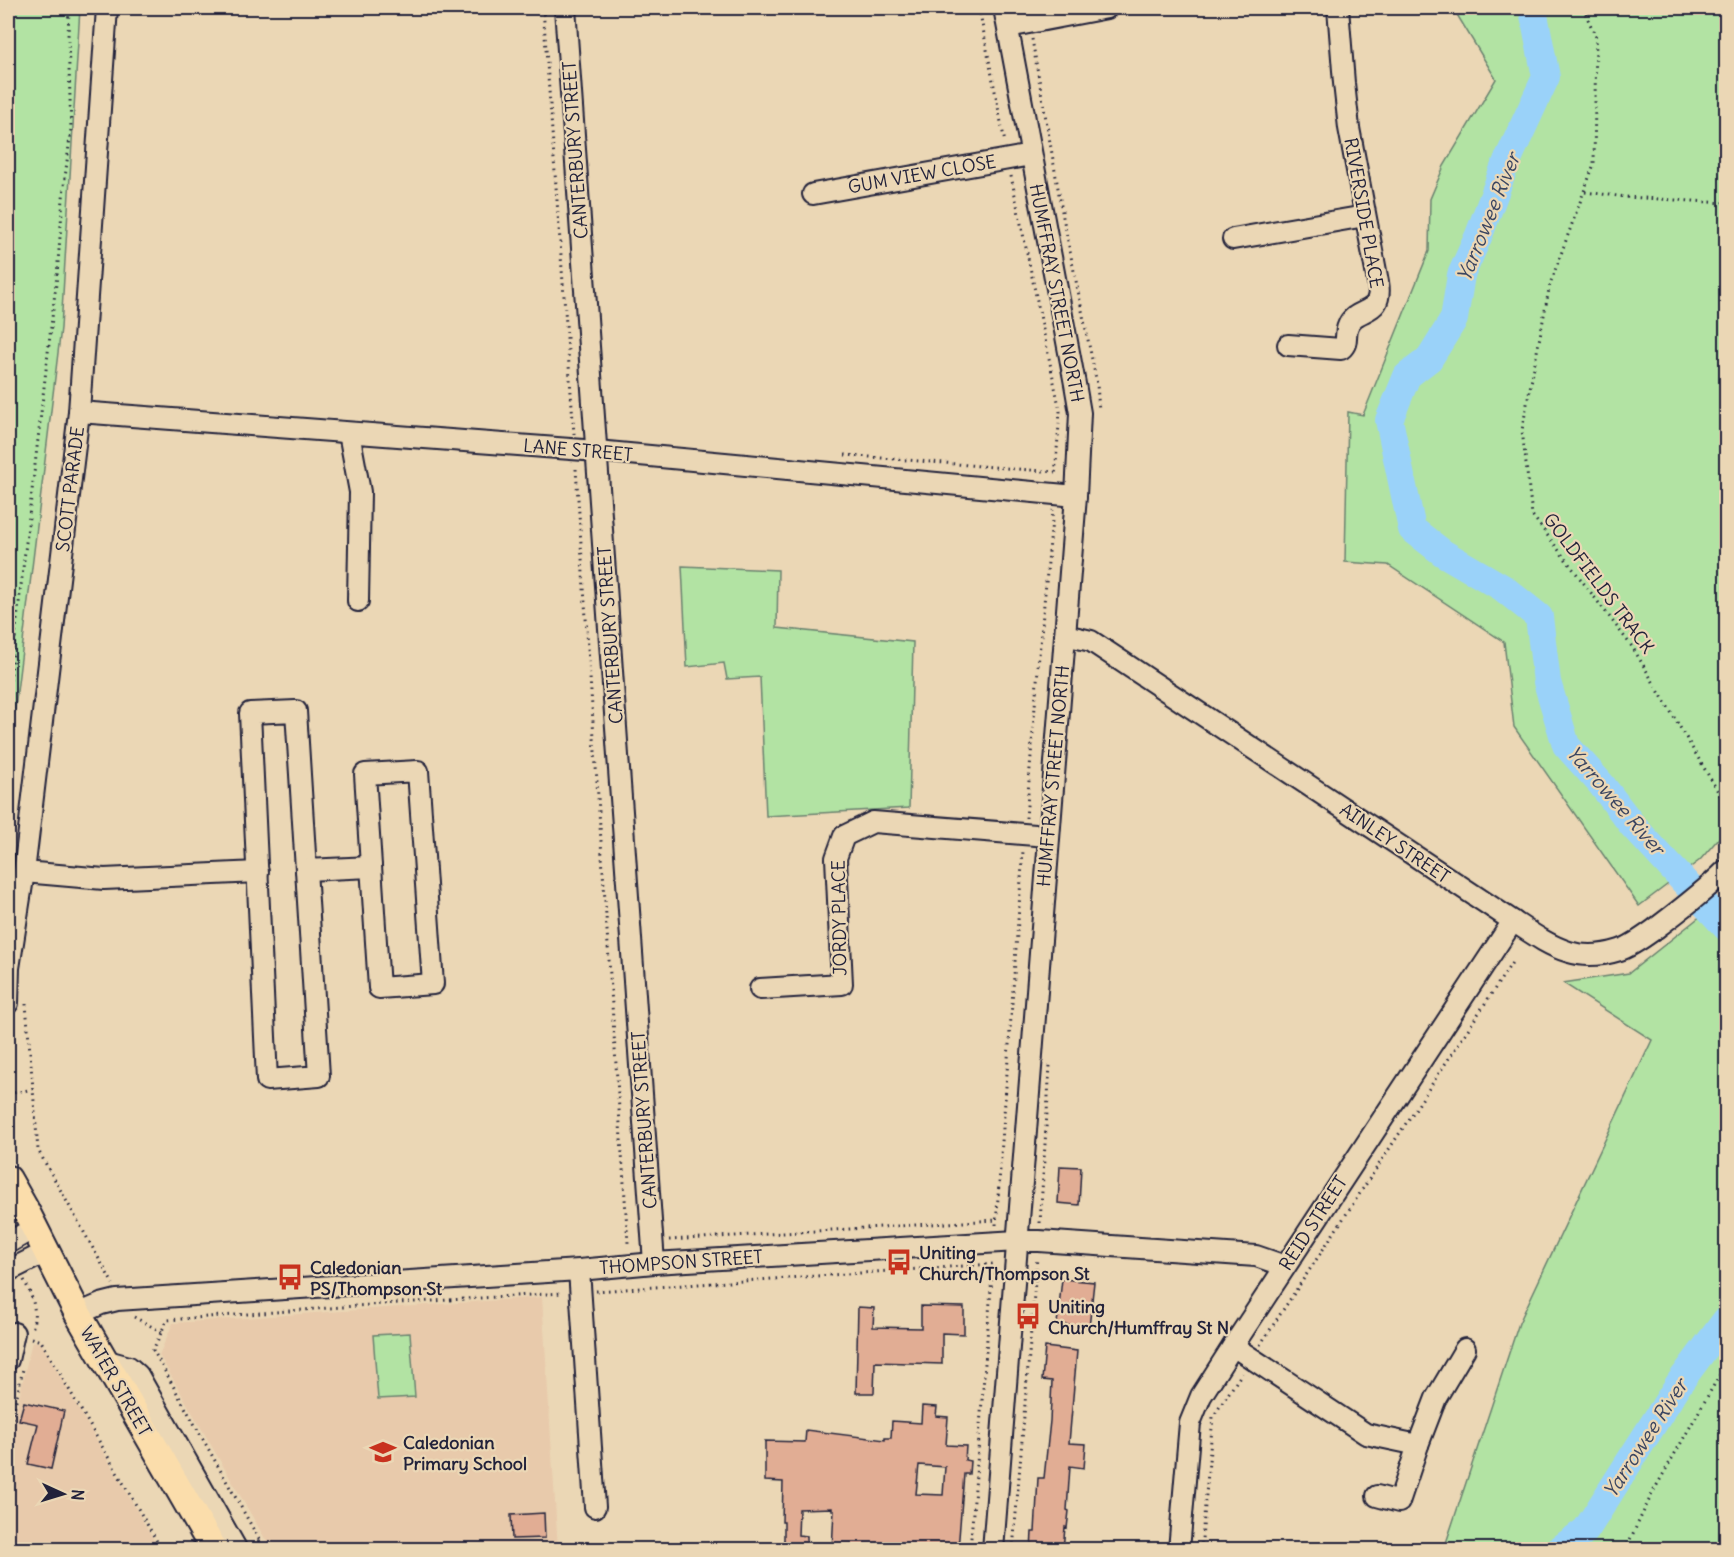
<svg xmlns="http://www.w3.org/2000/svg" width="1734" height="1557" font-family="Delius,sans-serif">
<rect width="100%" height="100%" fill="#ebd7b5"/>
<filter id="ink" filterUnits="userSpaceOnUse"><feTurbulence type="fractalNoise" baseFrequency=".0167" numOctaves="2"/><feDisplacementMap in="SourceGraphic" scale="12" xChannelSelector="R" yChannelSelector="G"/><feConvolveMatrix kernelMatrix="1 2 1 2 8 2 1 2 1" color-interpolation-filters="sRGB"/></filter>
<g filter="url(#ink)">
<!-- built -->
<g fill="#e8caab">
<polygon points="542,1297 558,1549 271,1549 159,1355 173,1323"/>
<polygon points="32,1341 41,1343 159,1549 8,1550 8,1446"/>
</g>
<!-- green -->
<g fill="#b2e3a3" stroke="#6a826f" stroke-width="1.5">
<polygon points="8,8 80,8 61,328 8,766"/>
<polygon points="1453,8 1726,8 1726,830 1700,860 1639,906 1514,727 1504,642 1388,565 1345,562 1348,412 1363,415 1429,251 1430,199 1444,166 1496,79"/>
<polygon points="682,566 778,570 777,628 913,642 909,808 766,816 760,677 727,679 724,663 687,667"/>
<polygon points="1726,896 1726,1549 1444,1549 1519,1323 1652,1040 1563,983 1629,973"/>
<polygon points="410,1333 415,1397 378,1399 373,1335"/>
</g>
<g fill="none" stroke-linecap="round" stroke-linejoin="round">
<!-- river -->
<g stroke="#9ad2f9" stroke-width="28">
<polyline points="1534,8 1534,15 1546,77 1504,168 1479,235 1461,275 1454,319 1429,359 1407,376 1389,420 1412,529 1443,553 1503,588 1539,617 1547,682 1566,745 1601,784 1633,826 1726,927"/>
<polyline points="1559,1550 1586,1530 1680,1382 1726,1320"/>
</g>
</g>
<!-- building -->
<g fill="#e1ad94" stroke="#22223b" stroke-width="1.5" fill-rule="evenodd">
<polygon points="1060,1166 1081,1167 1079,1205 1058,1203"/>
<polygon points="1062,1279 1094,1282 1089,1328 1057,1324"/>
<polygon points="921,1306 964,1307 964,1334 942,1333 942,1364 875,1362 874,1393 856,1393 858,1307 874,1308 873,1327 921,1328"/>
<polygon points="1045,1347 1077,1351 1069,1443 1086,1444 1084,1468 1070,1466 1067,1510 1069,1511 1067,1528 1065,1527 1063,1550 1031,1550 1032,1532 1035,1532 1038,1478 1044,1478 1050,1421 1052,1381 1042,1380"/>
<polygon points="24,1402 64,1411 51,1469 28,1464 38,1424 19,1420"/>
<path d="M922 1406 937 1407 936 1416 948 1417 946 1445 966 1446 965 1460 970 1461 969 1474H964L958 1550H832L834 1510H832V1508L799 1509 798 1535 807 1536V1550H784V1522H782L783 1482 765 1481V1441L805 1442 806 1430 885 1440V1438H891L892 1421 921 1423ZM919 1465 945 1467 943 1495 916 1494Z"/>
<polygon points="544,1513 545,1538 512,1539 511,1515"/>
</g>
<g fill="none" stroke-linecap="round" stroke-linejoin="round">
<!-- minor casing -->
<g stroke="#22223b" stroke-width="24">
<g id="minor">
<polyline points="565,8 654,1263"/>
<polyline points="1008,27 1107,8"/>
<polyline points="813,194 1031,155"/>
<polyline points="1233,239 1365,216"/>
<path d="M1288 345 1341 349C1349 343 1344 335 1348 326 1356 305 1384 318 1378 282L1349 128 1344 83 1338 8"/>
<polyline points="79,412 597,451 1076,496"/>
<polyline points="349,433 360,492 358,601"/>
<path d="M1065 635 1091 641 1513 921C1531 933 1549 946 1569 952 1585 957 1604 955 1620 950 1632 946 1644 937 1655 929 1680 910 1704 892 1726 870"/>
<polygon points="296,711 319,1076 267,1080 250,713"/>
<polygon points="418,771 433,984 379,988 365,774"/>
<polyline points="306,870 371,867"/>
<polyline points="24,872 104,879 258,872"/>
<polyline points="760,989 842,984 836,858 844,836 873,822 1048,836"/>
<polyline points="8,1003 9,968 24,872 79,412 107,8"/>
<polyline points="8,1243 34,1228"/>
<polyline points="579,1270 595,1507"/>
<polyline points="8,1271 46,1252"/>
<polyline points="78,1314 101,1304 117,1300 579,1270 654,1263 1017,1241 1039,1241 1256,1256 1285,1266"/>
<polyline points="1233,1346 1366,1434 1418,1445 1436,1398 1465,1349"/>
<polyline points="8,1360 14,1333"/>
<polyline points="104,1360 129,1367 138,1375 237,1550"/>
<polyline points="1377,1496 1399,1502 1418,1445"/>
<polyline points="993,1550 1076,496 1080,413 1075,384 1004,8"/>
<polyline points="1179,1550 1190,1423 1201,1396 1233,1346 1513,921"/>
</g>
</g>
<!-- major casing -->
<g stroke="#22223b" stroke-width="30">
<polyline id="major" points="8,1179 25,1209 78,1314 214,1550"/>
</g>
<!-- path -->
<g stroke="#22223b" stroke-width="3" stroke-dasharray="1.5 4.5" stroke-linecap="butt">
<polyline points="543,8 574,434"/>
<polyline points="979,8 1005,143"/>
<polyline points="1583,8 1596,37 1594,164 1550,284 1522,430 1532,515 1633,648 1726,805"/>
<polyline points="1032,39 1063,217 1097,384 1099,410"/>
<polyline points="1011,176 1060,411 1055,476"/>
<polyline points="1585,192 1626,197 1726,203"/>
<polyline points="845,455 1055,472"/>
<polyline points="576,469 628,1243"/>
<polyline points="1038,666 1053,510"/>
<polyline points="8,698 57,275 64,186 71,129 68,37 69,8"/>
<polyline points="1026,818 1038,669"/>
<polyline points="26,1004 33,1089"/>
<polyline points="8,1094 33,1089 38,1150 113,1284"/>
<polyline points="1040,1223 1050,1065"/>
<polyline points="996,1225 1023,851"/>
<polyline points="669,1240 996,1220"/>
<path d="M24 1280C34 1300 37 1309 32 1331"/>
<polyline points="596,1291 993,1264"/>
<polyline points="134,1317 162,1332"/>
<polyline points="31,1338 41,1341 162,1550"/>
<polyline points="1260,1345 1513,961"/>
<polyline points="8,1436 23,1369"/>
<polyline points="265,1550 153,1350 167,1320 383,1304 563,1293"/>
<polyline points="970,1550 993,1264"/>
<polyline points="1013,1550 1037,1257"/>
<polyline points="1201,1550 1213,1417 1242,1373"/>
<polyline points="1625,1550 1653,1492 1726,1364"/>
</g>
<!-- minor -->
<use href="#minor" stroke="#ebd7b5" stroke-width="20"/>
<!-- major -->
<use href="#major" stroke="#fbddab" stroke-width="26"/>
</g>
</g>
<!-- icons -->
<defs>
<g id="bus-bare" transform="scale(2.07)"><path d="M-5-6H5V4H4V6H2V4H-2V6H-4V4H-5ZM-3.5-4V0h7V-4ZM-3.5 1.2v1.5H-2V1.2ZM2 1.2v1.5H3.5V1.2Z" fill="#c8321e" stroke="#ebd7b5" stroke-width="2.5" paint-order="stroke"/></g>
<g id="school-bare" transform="scale(2.07)"><path d="M0-5L7-2L0 1L-7-2ZM-4 1L0 2.5L4 1V4Q0 6-4 4Z" fill="#c8321e" stroke="#ebd7b5" stroke-width="2.5" paint-order="stroke"/></g>
</defs>
<g fill-rule="evenodd">
<use href="#bus-bare" x="899" y="1262"/>
<use href="#bus-bare" x="290" y="1277"/>
<use href="#bus-bare" x="1028" y="1316"/>
<use href="#school-bare" x="383" y="1452"/>
</g>
<g text-anchor="middle" dominant-baseline="central" stroke-width="4.5" stroke-linejoin="round" paint-order="stroke">
<!-- street labels -->
<g font-size="18" fill="#22223b" stroke="#ebd7b5">
<text transform="translate(575 150) rotate(-94)">CANTERBURY STREET</text>
<text transform="translate(922 174) rotate(-10)">GUM VIEW CLOSE</text>
<text transform="translate(1364 213) rotate(80)">RIVERSIDE PLACE</text>
<text transform="translate(1057 293) rotate(79)">HUMFFRAY STREET NORTH</text>
<text transform="translate(578 450) rotate(5)">LANE STREET</text>
<text transform="translate(70 489) rotate(-83)">SCOTT PARADE</text>
<text transform="translate(1599 583) rotate(53)">GOLDFIELDS TRACK</text>
<text transform="translate(610 635) rotate(-94)">CANTERBURY STREET</text>
<text transform="translate(1053 776) rotate(-85)">HUMFFRAY STREET NORTH</text>
<text transform="translate(1395 843) rotate(34)">AINLEY STREET</text>
<text transform="translate(839 918) rotate(-91)">JORDY PLACE</text>
<text transform="translate(644 1120) rotate(-94)">CANTERBURY STREET</text>
<text transform="translate(1313 1223) rotate(-57)">REID STREET</text>
<text transform="translate(681 1262) rotate(-4)">THOMPSON STREET</text>
<text transform="translate(116 1381) rotate(60)">WATER STREET</text>
</g>
<!-- poi labels -->
<g font-size="18" font-weight="bold" fill="#22223b" stroke="#ebd7b5" text-anchor="start">
<text x="919" y="1252">Uniting<tspan x="919" dy="21">Church/Thompson St</tspan></text>
<text x="310" y="1267">Caledonian<tspan x="310" dy="21">PS/Thompson St</tspan></text>
<text x="1048" y="1306">Uniting<tspan x="1048" dy="21">Church/Humffray St N</tspan></text>
<text x="403" y="1442">Caledonian<tspan x="403" dy="21">Primary School</tspan></text>
</g>
<!-- water labels -->
<g font-size="20" font-style="italic" fill="#3a4561" stroke="#ebd7b5">
<text transform="translate(1488 217) rotate(-68)">Yarrowee River</text>
<text transform="translate(1616 800) rotate(49)">Yarrowee River</text>
<text transform="translate(1645 1438) rotate(-57)">Yarrowee River</text>
</g>
</g>
<!-- margin -->
<rect width="1734" height="1557" fill="none" stroke="#ebd7b5" stroke-width="30"/>
<rect x="15" y="15" width="1704" height="1527" fill="none" stroke="#22223b" stroke-width="2" filter="url(#ink)"/>
<!-- north arrow -->
<g transform="translate(63 1494) rotate(94)" stroke="#ebd7b5" stroke-width="4.5" paint-order="stroke">
<path d="M0-4.5L10 22L0 15L-10 22Z" fill="#22223b"/>
<text y="-9" font-size="16" font-weight="bold" text-anchor="middle" fill="#22223b">N</text>
</g>
</svg>
